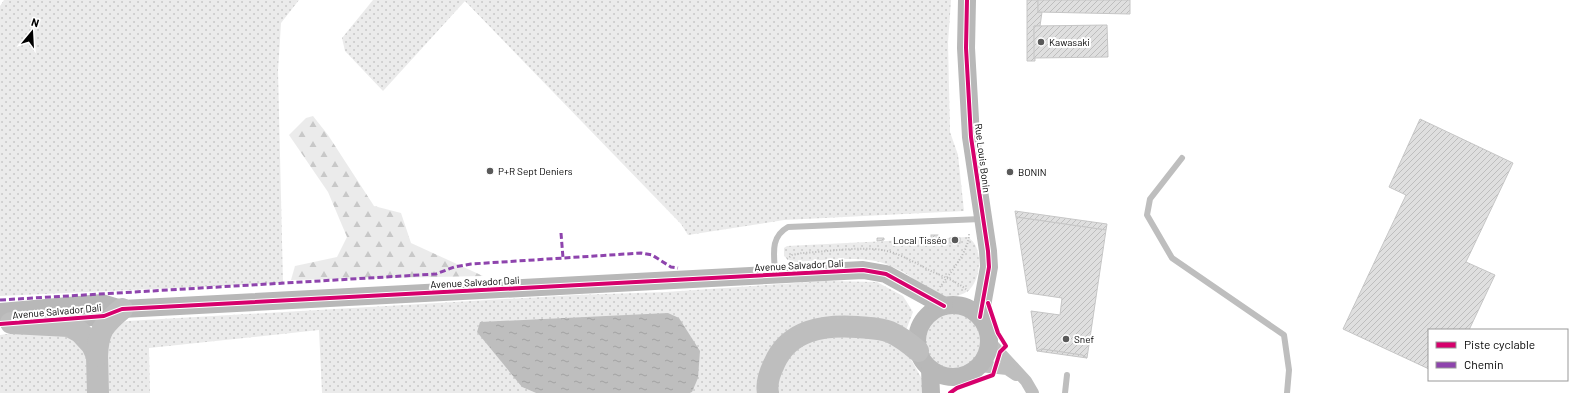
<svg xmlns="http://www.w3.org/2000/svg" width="1580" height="393" font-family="Barlow,sans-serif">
<defs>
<pattern id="grass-dots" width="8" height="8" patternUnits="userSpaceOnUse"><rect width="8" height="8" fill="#ebebeb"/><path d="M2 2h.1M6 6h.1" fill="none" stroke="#c8c8c8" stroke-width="1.8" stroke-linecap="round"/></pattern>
<pattern id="forest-firs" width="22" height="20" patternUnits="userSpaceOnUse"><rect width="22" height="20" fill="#ebebeb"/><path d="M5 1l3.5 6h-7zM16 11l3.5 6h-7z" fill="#c8c8c8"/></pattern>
<pattern id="water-ripples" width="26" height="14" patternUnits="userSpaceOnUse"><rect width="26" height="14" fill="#bebebe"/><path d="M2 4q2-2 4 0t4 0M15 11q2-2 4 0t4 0" fill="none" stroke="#a2a2a2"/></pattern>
<pattern id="building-hatch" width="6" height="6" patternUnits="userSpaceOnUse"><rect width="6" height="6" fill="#dfdfdf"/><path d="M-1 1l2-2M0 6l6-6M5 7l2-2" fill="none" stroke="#bebebe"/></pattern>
</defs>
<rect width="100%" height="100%" fill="#fff"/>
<!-- grass -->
<g fill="url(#grass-dots)">
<polygon points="4,0 299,0 281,23 278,71 283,283 0,296 0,6"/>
<polygon points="373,0 951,0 948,43 950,132 958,155 964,211 784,220 688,235 681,224 465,1 383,91 345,51 342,38"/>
<path d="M967 237C984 245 981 278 970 289 963 296 953 297 944 297 932 296 917 280 905 273 898 269 891 266 883 263 863 255 814 261 792 262L784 256V248L787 246Z"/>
<polygon points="825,281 877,282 903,296 913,312 905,333 792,331 760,393 690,393 692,392 522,387 536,393 322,393 319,330 149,348 150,393 107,393 106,339 114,325 127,321 576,295 666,292"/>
<circle cx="953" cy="341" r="28"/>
<polygon points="7,334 62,334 72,338 84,348 88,363 89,393 0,393 0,335"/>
<polygon points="881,335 908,354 922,379 923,393 775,393 783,362 810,339"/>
</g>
<!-- forest -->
<polygon fill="url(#forest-firs)" points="313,116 328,135 374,206 401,213 411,243 483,276 291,280 295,266 337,257 347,237 328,192 289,135 306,118"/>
<!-- water -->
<polygon fill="url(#water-ripples)" points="668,313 679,318 700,351 698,378 692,392 690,393 536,393 522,387 477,332 480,322"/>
<!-- building -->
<g fill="url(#building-hatch)" stroke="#c6c6c6">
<polygon points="1027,0 1038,0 1038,12 1042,12 1040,26 1034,26 1035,61 1027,61"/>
<polygon points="1038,0 1130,0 1130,14 1038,12"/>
<polygon points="1107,25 1108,57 1034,58 1034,26"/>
<polygon points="1420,119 1513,163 1466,262 1495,275 1469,330 1429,330 1429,369 1343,329 1406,195 1389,187"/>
<polygon points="1009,168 1013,169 1011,176 1008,175"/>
<polygon points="1015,211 1107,224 1106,230 1016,217"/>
<polygon points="1016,217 1106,230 1087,358 1082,355 1042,349 1037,351 1031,311 1060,315 1062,298 1028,293"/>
<rect x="931" y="235" width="7" height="3"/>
<polygon points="877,238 884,238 884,240 877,241"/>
<rect x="950" y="238" width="10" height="5"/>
<polygon points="1042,349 1082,355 1087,358 1037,351"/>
</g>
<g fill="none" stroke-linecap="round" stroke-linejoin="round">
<!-- path -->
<g stroke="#b9b9b9" stroke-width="2" stroke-dasharray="1 2" stroke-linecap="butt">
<path d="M787 259 792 255 802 253C825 252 860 246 882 250 900 253 917 264 933 272 945 277 958 282 968 291"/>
<path d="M940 287C950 273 970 250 969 233"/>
</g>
<!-- lane -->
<g stroke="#bebebe" stroke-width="6">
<polyline points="1182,158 1150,199 1147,215 1172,258 1284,335 1289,370 1287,393"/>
<path d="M775 272C774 254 770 237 788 227L981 219"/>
<polyline points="1065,393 1067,375"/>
</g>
<!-- street -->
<g stroke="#bebebe" stroke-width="12">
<polyline points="990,342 1026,381 1033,393"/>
<polyline points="980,366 1007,369 1016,375"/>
</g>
<!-- secondary -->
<g stroke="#b8b8b8" stroke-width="18">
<polyline points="967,0 966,48 971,137 988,251 989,267 980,317"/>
<circle cx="953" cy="341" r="36"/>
<polyline points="0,312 102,303 122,309"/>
<polyline points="52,320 104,316 122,309 863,270 886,274 944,306"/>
<polyline points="930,369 931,393"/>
</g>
<!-- highway -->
<g stroke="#bebebe" stroke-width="22">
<polyline points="11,323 69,326 80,332 92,345 97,356 98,393"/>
<path d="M97 356C98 331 103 325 122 309"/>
<path d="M768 393C766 383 770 372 774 364 789 329 824 325 857 327 868 328 880 328 890 332 901 337 910 344 918 351"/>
</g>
<!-- quiet -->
<g stroke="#8e44ad" stroke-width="3" stroke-dasharray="6 3" stroke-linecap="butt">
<polyline points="561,233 563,258"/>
<polyline points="0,300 436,274 454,267 471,264 641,253 652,255 671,267 678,268"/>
</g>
<!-- cycleway casing -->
<g stroke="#fff" stroke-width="6">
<g id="cycleway">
<polyline points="967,0 966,48 971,137 988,251 989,267 980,317"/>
<polyline points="0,324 104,316 122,309 863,270 886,274 944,306"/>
<polyline points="950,393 957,388 993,375 1000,352 1006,346 998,333 988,303"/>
</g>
</g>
<!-- cycleway -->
<use href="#cycleway" stroke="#d6006c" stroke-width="4"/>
</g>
<!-- markers -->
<g fill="#595959" stroke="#fff" stroke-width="1.5">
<circle cx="1041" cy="42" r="4"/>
<circle cx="490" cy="171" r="4"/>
<circle cx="1010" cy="172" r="4"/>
<circle cx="955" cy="240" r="4"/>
<circle cx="1066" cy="339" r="4"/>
</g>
<g text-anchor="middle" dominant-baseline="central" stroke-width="4" stroke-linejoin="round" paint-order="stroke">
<!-- poi labels -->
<g font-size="10" fill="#000" stroke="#fff" text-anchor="start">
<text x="1049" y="42">Kawasaki</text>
<text x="498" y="171">P+R Sept Deniers</text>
<text x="1018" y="172">BONIN</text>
<text x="947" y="240" text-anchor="end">Local Tisséo</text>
<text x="1074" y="339">Snef</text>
</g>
<!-- street labels -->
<g font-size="10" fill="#000" stroke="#fff">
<text transform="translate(983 158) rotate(83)">Rue Louis Bonin</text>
<text transform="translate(799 265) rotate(-3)">Avenue Salvador Dali</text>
<text transform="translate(475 282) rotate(-3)">Avenue Salvador Dali</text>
<text transform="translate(57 311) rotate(-5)">Avenue Salvador Dali</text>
</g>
</g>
<!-- legend -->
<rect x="1428" y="329" width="140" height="52" fill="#ffffff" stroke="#999999"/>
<rect x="1436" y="342" width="20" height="6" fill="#d6006c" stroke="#999999"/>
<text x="1464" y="349" font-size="12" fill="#000000">Piste cyclable</text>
<rect x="1436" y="362" width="20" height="6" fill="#8e44ad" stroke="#999999"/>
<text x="1464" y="369" font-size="12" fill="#000000">Chemin</text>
<!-- north arrow -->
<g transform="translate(32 32) rotate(18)" stroke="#ffffff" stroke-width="3" paint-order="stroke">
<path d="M0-3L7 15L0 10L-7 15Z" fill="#000000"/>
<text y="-6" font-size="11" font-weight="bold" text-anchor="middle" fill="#000000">N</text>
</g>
</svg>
